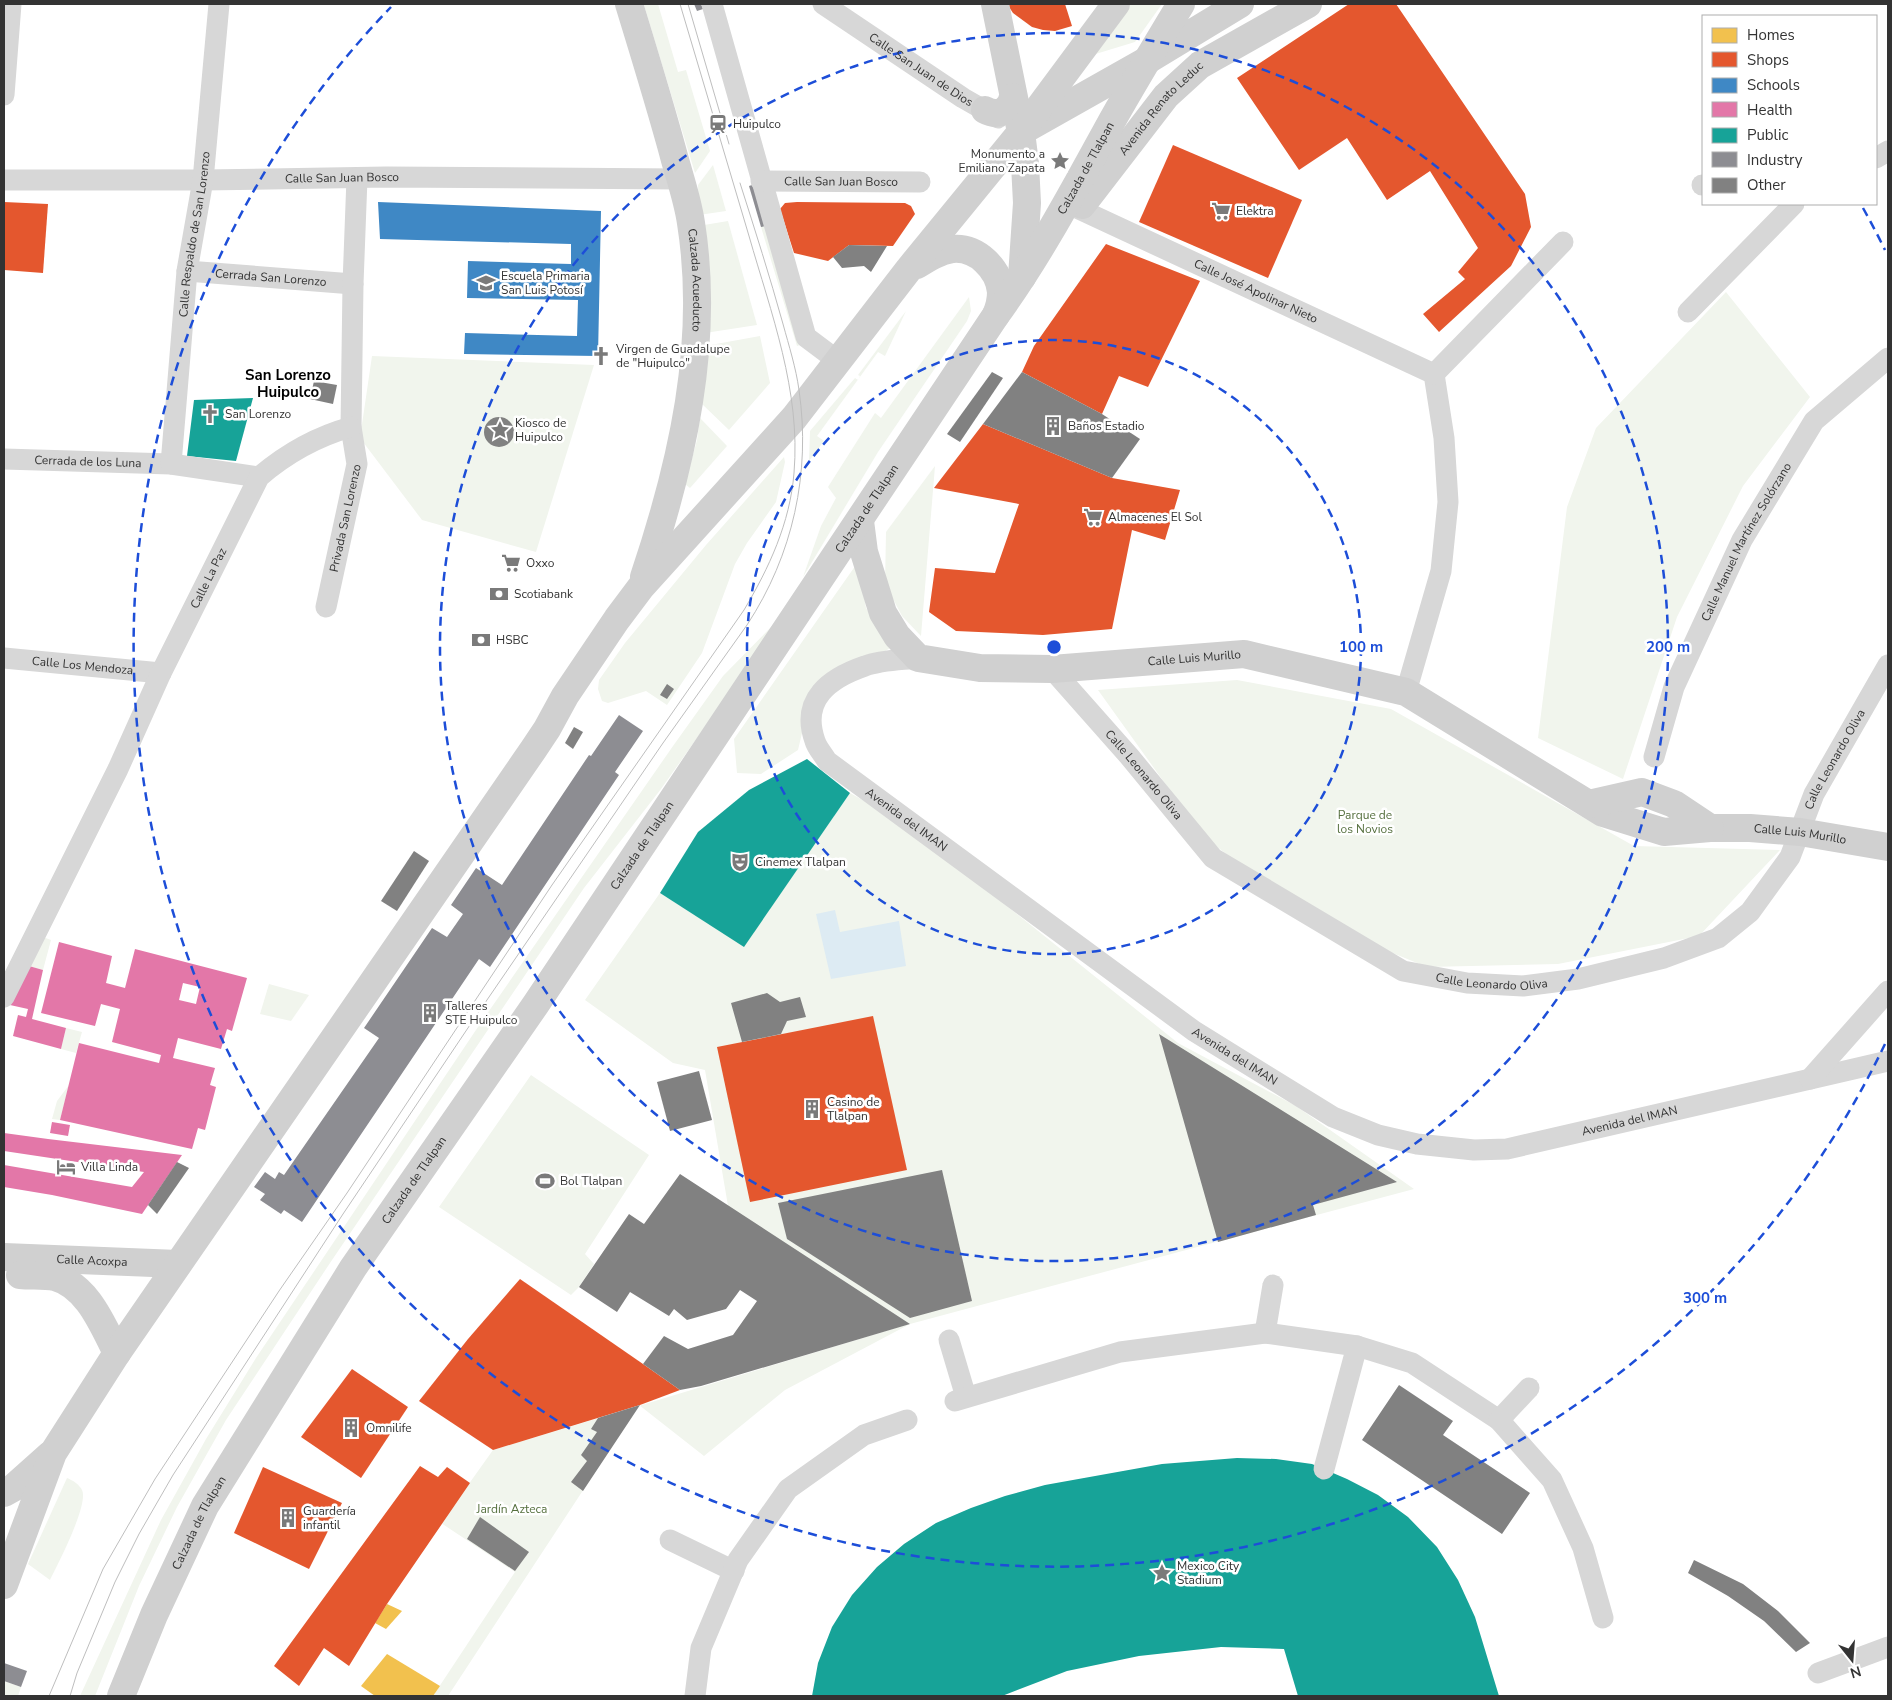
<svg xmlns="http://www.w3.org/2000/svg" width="1892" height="1700" font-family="'Nunito Sans',sans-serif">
<rect width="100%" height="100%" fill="#fff"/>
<!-- green -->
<g fill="#f1f5ed">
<polygon points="648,4 658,4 678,72 686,70 710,151 695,173 644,5"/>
<polygon points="1124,4 1162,4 1135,42 1089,56"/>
<polygon points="713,165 726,211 699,215 698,185"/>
<polygon points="728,221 757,325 705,333 698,226"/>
<polygon points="765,226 800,345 797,346 761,227"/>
<polygon points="1726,292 1810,397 1743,486 1677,617 1623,779 1538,738 1567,507 1596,428"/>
<polygon points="969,297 971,311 967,321 878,452 803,577 821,526 836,498 828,487 875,413 881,418"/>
<polygon points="906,311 885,356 878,352 817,436 824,441 809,461 810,431 855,378 858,380 860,376 858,375"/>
<polygon points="760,336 770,383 729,430 702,404 705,346"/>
<polygon points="372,356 594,365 536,552 422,520 360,438"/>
<polygon points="700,418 727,446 690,488 685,484 697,440"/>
<polygon points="784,457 785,462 776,502 747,543 735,564 702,653 667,705 646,691 608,703 602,701 598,689 599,680 625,643 706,545"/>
<polygon points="935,466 921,636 902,616 885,584 886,532"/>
<polygon points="858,562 866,608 892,647 811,695 798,750 761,774 737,773 734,739"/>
<polygon points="774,624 723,701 661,789 584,888 330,1263 226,1420 177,1507 139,1586 95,1696 80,1696 161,1520 206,1439 256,1358 482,1021 673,746 723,676"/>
<polygon points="1237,680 1391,709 1634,846 1780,850 1699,936 1558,964 1427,967 1309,919 1202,835 1098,690"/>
<polygon points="850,793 902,822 1178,1043 1296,1106 1414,1189 910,1324 785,1390 704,1456 639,1405 448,1696 433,1696 515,1572 441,1523 493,1450 909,1324 728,1206 705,1070 673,1063 585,1000 660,893 744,946"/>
<polygon points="43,937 51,940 43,970 29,966"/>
<polygon points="269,984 309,995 291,1021 260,1014"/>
<polygon points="66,1028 82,1032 76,1053 61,1049"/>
<polygon points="531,1075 649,1155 585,1254 594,1264 579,1287 571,1295 439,1207"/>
<polygon points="69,1085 60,1120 52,1119 57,1101"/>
<path d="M67 1478C72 1480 79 1484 82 1490 89 1504 58 1564 50 1580L28 1564Z"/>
<polygon points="4,1681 21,1687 18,1696 4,1696"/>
</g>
<!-- water -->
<polygon fill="#ddebf3" points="835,910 840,932 899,921 906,966 831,979 816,914"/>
<!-- homes -->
<g fill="#f2c14e">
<polygon points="387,1604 402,1611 386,1629 375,1623"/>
<polygon points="387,1654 440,1686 433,1696 375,1696 361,1686"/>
</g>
<!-- shops -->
<g fill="#e4572e">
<polygon points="1007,4 1065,4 1072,26 1055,31 1043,30 1032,27 1013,13"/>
<polygon points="1349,4 1396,4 1525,194 1531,227 1511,266 1439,332 1423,314 1465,279 1458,272 1478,248 1430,171 1387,200 1347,138 1299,170 1237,78"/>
<polygon points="1173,145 1302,200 1268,278 1139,222"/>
<polygon points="4,202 48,204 43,273 4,270"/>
<polygon points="797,202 905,203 911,206 915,214 893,246 849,245 828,261 794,253 780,209 785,203"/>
<polygon points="1106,244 1200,281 1148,387 1119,376 1102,414 1022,372 1034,346"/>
<polygon points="983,424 1112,478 1180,490 1165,540 1132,530 1112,629 1043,635 956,631 929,612 935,568 995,573 1019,504 934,488"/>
<polygon points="873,1016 907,1170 750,1202 717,1047"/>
<polygon points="520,1279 643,1364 680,1390 640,1405 493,1450 419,1401 468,1339"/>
<polygon points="352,1369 408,1407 361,1478 301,1437"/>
<polygon points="420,1466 438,1477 447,1467 470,1483 387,1604 349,1666 324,1648 299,1686 274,1666"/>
<polygon points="263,1467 342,1503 309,1569 234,1533"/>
</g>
<!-- schools -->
<polygon fill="#3f88c5" points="378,202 601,211 598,356 464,354 465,333 577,336 578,300 467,298 468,261 571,264 571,244 380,239"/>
<!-- health -->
<g fill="#e377a8" fill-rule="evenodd">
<path d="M59 942 112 956 106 983 125 988 135 949 247 978 232 1031 227 1029 221 1049 178 1038 173 1058 215 1068 210 1085 216 1087 205 1130 198 1128 192 1149 60 1120 79 1043 159 1063 161 1055 112 1042 120 1009 101 1004 95 1026 41 1013ZM183 983 200 987 196 1004 179 1000Z"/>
<polygon points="29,966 43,970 32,1019 66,1028 61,1049 13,1036 18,1015 26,1017 28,1009 10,1005"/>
<polygon points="52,1122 70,1125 68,1136 50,1133"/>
<polygon points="4,1133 48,1139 182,1155 142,1214 52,1195 4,1187 4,1165 132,1187 144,1172 4,1151"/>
</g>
<!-- public -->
<g fill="#17a398">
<polygon points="253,398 236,461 187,456 194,400"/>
<polygon points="807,759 850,793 744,947 660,893 698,832 749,790"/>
<polygon points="1237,1458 1276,1459 1312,1464 1347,1479 1378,1495 1408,1517 1437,1547 1458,1580 1475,1617 1499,1696 1298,1696 1284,1649 1221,1647 1139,1656 1067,1671 1002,1696 812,1696 818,1663 832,1627 852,1595 877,1567 904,1544 936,1523 971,1508 1005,1496 1045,1485 1162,1464"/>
</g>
<!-- industry -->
<g fill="#8d8d92">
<polygon points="694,4 701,4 703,9 697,11"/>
<polygon points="755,184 766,226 761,227 749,186"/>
<polygon points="619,715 643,731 615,772 619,775 490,967 479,959 302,1222 284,1210 281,1214 260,1200 265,1194 254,1187 265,1172 275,1179 279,1172 284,1175 379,1038 364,1028 432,928 447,937 463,914 451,905 476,868 502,885 589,755 591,756"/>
<polygon points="4,1663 27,1671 21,1687 4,1681"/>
</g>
<!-- building -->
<g fill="#818181">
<polygon points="849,245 887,246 871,272 864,266 842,268 833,257"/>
<polygon points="992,372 1003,378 960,442 947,434"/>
<polygon points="1022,372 1102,414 1140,439 1112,478 983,424"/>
<polygon points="314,381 337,385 333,404 310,399"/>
<circle cx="499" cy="432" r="15"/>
<polygon points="667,684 674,689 667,699 660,695"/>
<polygon points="574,727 583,732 573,749 565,743"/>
<polygon points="414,851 429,861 397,911 381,901"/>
<polygon points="767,993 780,1002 800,997 806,1017 787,1021 781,1034 742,1042 731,1003"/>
<polygon points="1159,1034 1397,1182 1313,1205 1316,1215 1218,1242"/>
<polygon points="699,1071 712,1120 670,1131 657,1082"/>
<polygon points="177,1162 189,1168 157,1214 148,1205"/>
<polygon points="942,1170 972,1301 910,1318 787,1239 778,1203"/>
<polygon points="680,1174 910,1324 701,1386 680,1390 643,1364 664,1336 688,1349 733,1335 757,1301 740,1290 726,1309 687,1320 674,1309 669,1316 630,1292 617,1312 579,1287 629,1214 644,1224"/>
<polygon points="1399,1385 1453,1421 1443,1435 1530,1493 1502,1534 1362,1440"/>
<polygon points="640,1405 583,1491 571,1482 587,1461 581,1455 597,1432 591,1429 598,1418"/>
<polygon points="480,1517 529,1552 515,1571 467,1539"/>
<polygon points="1694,1560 1743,1584 1778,1611 1810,1643 1796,1652 1764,1621 1728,1596 1688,1573"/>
</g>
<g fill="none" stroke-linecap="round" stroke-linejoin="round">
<!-- street -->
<g stroke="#d7d7d7" stroke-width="21">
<polyline points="712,4 806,337 838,361"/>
<path id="s1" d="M823 4 963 98 998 118"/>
<polyline points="4,95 11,4"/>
<polyline points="1876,158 1888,151"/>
<path id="s2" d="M4 180H203L386 177 680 179"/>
<path id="s3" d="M761 181 920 182"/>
<polyline points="1702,185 1703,185"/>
<path id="s4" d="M1079 209 1434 374 1444 438 1448 502 1441 571 1406 692"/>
<path id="s5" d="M187 271 353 284"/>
<polyline points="1688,312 1794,204"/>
<polyline points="1434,374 1563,242"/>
<path id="s6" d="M4 459 171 464 259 477"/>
<path id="s7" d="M171 464 187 271 203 180 219 4"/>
<path id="s8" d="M326 607 357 464 351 427 353 284 357 178"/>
<path id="s9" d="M4 658 161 673"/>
<path id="s10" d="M918 658C901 660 881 660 865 666 830 678 800 699 815 741 817 748 823 754 827 761L1194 1031 1333 1117 1378 1135 1417 1144 1474 1150 1507 1149 1888 1061"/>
<path id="s11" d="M1052 669 1129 756 1213 858 1403 971 1467 983 1523 986 1578 979 1664 958 1718 938 1750 912 1790 857 1814 794 1888 665"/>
<path id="s12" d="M1654 757 1674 687 1742 540 1814 421 1888 358"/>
<path id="s13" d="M4 997 118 769 161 673 259 477C287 453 315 437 351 427"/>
<polyline points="1810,1079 1888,991"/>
<polyline points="1265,1333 1273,1285"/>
<polyline points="949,1340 966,1397"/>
<polyline points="955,1401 1120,1352 1265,1333 1357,1346 1412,1363 1499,1420 1552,1480 1583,1548 1603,1618"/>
<polyline points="1499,1420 1529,1388"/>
<polyline points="1324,1469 1357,1346"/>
<polyline points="670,1540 734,1571"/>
<polyline points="1818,1673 1888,1647"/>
<polyline points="695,1696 701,1648 738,1560 788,1489 864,1435 907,1420"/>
</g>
<!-- secondary -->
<g stroke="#d0d0d0" stroke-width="28">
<path id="s14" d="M629 4C645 56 661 108 675 160 681 181 688 202 691 223 710 343 682 464 644 577"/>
<polyline points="995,4 1021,132 1025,164 1027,203 1022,277"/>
<path d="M985 110C998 117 1010 111 1013 97"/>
<polyline points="1029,127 1146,61 1240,4"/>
<path id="s15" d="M1082 205 1166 96 1200 65 1308 4"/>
<path d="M917 265C928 258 939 251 953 249 977 247 999 269 1001 292 1001 300 999 308 996 315"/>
<path id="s16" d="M860 521 864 552 883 613 897 636 918 658 980 668 1052 669 1244 654 1406 692 1603 813 1664 832 1710 828H1750L1800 832 1888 847"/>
<polyline points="1589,804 1642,792 1674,804 1710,828"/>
<path id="s17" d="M4 1257 178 1264"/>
<path d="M20 1275C31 1276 44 1275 55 1277 88 1286 103 1326 117 1353"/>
<polyline points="4,1493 13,1488 50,1455"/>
<polyline points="4,1585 53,1453 117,1353 533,750 547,729 565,696 617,619 641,587 794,418 909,269 1021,132 1116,4"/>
<path id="s18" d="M121 1696 154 1615 205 1506 353 1268 536 1004 996 315C1041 253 1076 186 1113 119 1135 80 1158 42 1181 4"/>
</g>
<!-- tram -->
<g stroke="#bebebe" stroke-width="1">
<polyline points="688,4 729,144"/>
<path d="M49 1696 103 1569 155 1479 279 1291 347 1193 552 885 744 610C769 568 790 523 794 473 801 391 771 313 749 236 726 159 703 81 680 4"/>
<path d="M70 1696 77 1673 115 1582 139 1534 173 1475 343 1214 476 1016 663 743 747 625C793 555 811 473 799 390 796 368 789 346 783 324 770 277 755 230 740 183"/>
</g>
</g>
<!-- distance rings -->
<g fill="none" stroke="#1d4ed8" stroke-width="2.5" stroke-dasharray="9 6">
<circle cx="1054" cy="647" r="307"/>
<circle cx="1054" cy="647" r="614"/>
<path d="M1885 1044A921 921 0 1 1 391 7M1863 208A921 921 0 0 1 1885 250"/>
</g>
<!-- icons -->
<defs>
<g id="station-bare" transform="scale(1.5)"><path d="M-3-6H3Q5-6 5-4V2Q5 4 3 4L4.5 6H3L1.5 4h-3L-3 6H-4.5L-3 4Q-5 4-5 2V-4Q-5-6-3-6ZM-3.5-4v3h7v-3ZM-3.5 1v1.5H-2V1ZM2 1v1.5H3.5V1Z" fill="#7a7a7a" stroke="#fff" stroke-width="2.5" paint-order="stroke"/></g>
<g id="sight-bare" transform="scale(1.5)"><path d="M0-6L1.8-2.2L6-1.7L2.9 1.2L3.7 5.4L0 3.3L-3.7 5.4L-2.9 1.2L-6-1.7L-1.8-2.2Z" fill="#7a7a7a" stroke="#fff" stroke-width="2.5" paint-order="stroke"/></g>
<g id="supermarket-bare" transform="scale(1.5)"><path d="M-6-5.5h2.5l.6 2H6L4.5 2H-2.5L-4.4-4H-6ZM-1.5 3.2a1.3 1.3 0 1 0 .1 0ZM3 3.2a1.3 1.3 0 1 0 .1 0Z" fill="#7a7a7a" stroke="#fff" stroke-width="2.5" paint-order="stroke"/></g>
<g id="school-bare" transform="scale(1.5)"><path d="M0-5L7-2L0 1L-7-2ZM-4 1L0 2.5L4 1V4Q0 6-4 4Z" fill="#7a7a7a" stroke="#fff" stroke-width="2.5" paint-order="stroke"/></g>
<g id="church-bare" transform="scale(1.5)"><path d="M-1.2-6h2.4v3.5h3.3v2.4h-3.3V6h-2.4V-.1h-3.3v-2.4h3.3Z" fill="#7a7a7a" stroke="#fff" stroke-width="2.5" paint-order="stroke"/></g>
<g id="building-bare" transform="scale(1.5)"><path d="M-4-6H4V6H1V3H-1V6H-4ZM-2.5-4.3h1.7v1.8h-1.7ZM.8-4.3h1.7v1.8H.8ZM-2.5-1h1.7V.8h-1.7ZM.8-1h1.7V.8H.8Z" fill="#7a7a7a" stroke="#fff" stroke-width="2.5" paint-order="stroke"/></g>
<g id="bank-bare" transform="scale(1.5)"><path d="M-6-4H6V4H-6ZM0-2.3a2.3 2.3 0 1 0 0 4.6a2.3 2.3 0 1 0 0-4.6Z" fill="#7a7a7a" stroke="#fff" stroke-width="2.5" paint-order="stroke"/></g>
<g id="theatre-bare" transform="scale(1.5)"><path d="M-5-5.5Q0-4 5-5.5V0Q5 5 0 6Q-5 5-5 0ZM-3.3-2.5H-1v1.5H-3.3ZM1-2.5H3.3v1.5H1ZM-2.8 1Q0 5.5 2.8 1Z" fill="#7a7a7a" stroke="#fff" stroke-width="2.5" paint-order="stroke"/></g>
<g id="hotel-bare" transform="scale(1.5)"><path d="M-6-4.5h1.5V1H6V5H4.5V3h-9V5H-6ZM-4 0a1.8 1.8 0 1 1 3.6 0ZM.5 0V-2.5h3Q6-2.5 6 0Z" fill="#7a7a7a" stroke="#fff" stroke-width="2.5" paint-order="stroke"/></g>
<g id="stadium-bare" transform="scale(1.5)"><path d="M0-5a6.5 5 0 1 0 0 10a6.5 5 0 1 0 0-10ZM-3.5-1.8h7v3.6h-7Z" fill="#7a7a7a" stroke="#fff" stroke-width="2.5" paint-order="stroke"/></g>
</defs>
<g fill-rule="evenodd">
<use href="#station-bare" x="718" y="124"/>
<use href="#sight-bare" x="1060" y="161"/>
<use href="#supermarket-bare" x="1221" y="211"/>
<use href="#school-bare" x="486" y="283"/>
<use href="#church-bare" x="601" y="356"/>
<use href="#church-bare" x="210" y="414"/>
<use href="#building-bare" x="1053" y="426"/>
<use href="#sight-bare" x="500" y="430"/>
<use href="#supermarket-bare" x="1093" y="517"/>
<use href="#supermarket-bare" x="511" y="563"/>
<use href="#bank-bare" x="499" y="594"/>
<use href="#bank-bare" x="481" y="640"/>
<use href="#theatre-bare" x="740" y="862"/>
<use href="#building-bare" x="430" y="1013"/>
<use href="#building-bare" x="812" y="1109"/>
<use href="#hotel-bare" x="66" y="1167"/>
<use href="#stadium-bare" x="545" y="1181"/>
<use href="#building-bare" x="351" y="1428"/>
<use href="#building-bare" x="288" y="1518"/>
<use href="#sight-bare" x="1162" y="1573"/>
</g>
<g text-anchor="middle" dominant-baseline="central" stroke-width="5" stroke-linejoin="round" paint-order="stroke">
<!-- street labels -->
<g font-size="12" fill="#333" stroke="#fff">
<text stroke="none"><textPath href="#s1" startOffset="118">Calle San Juan de Dios</textPath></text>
<text stroke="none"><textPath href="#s15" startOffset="125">Avenida Renato Leduc</textPath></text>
<text stroke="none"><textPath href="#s18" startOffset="1810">Calzada de Tlalpan</textPath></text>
<text stroke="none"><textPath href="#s2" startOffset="338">Calle San Juan Bosco</textPath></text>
<text stroke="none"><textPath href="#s3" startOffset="80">Calle San Juan Bosco</textPath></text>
<text stroke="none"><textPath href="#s7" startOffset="231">Calle Respaldo de San Lorenzo</textPath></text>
<text stroke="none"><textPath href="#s5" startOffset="84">Cerrada San Lorenzo</textPath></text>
<text stroke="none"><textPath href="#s14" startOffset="285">Calzada Acueducto</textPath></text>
<text stroke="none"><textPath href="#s4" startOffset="195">Calle José Apolinar Nieto</textPath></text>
<text stroke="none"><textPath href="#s6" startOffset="84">Cerrada de los Luna</textPath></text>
<text stroke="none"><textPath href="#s18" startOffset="1405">Calzada de Tlalpan</textPath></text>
<text stroke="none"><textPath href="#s8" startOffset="91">Privada San Lorenzo</textPath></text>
<text stroke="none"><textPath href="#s12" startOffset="235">Calle Manuel Martínez Solórzano</textPath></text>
<text stroke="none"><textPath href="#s13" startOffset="466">Calle La Paz</textPath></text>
<text stroke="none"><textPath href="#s16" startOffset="430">Calle Luis Murillo</textPath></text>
<text stroke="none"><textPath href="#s9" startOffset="79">Calle Los Mendoza</textPath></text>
<text stroke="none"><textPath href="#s11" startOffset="1009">Calle Leonardo Oliva</textPath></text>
<text stroke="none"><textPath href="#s11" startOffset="140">Calle Leonardo Oliva</textPath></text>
<text stroke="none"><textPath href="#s10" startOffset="279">Avenida del IMAN</textPath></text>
<text stroke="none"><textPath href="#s16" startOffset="1078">Calle Luis Murillo</textPath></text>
<text stroke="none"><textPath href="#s18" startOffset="1000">Calzada de Tlalpan</textPath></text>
<text stroke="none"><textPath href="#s11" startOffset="559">Calle Leonardo Oliva</textPath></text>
<text stroke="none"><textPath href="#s10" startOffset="684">Avenida del IMAN</textPath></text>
<text stroke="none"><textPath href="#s10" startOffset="1104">Avenida del IMAN</textPath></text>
<text stroke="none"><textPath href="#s18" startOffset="595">Calzada de Tlalpan</textPath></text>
<text stroke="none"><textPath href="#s17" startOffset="88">Calle Acoxpa</textPath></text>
<text stroke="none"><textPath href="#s18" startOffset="190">Calzada de Tlalpan</textPath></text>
</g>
<!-- poi labels -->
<g font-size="12" fill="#333" stroke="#fff" text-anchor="start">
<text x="733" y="124">Huipulco</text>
<text x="1045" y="154" text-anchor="end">Monumento a<tspan x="1045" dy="14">Emiliano Zapata</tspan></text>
<text x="1236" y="211">Elektra</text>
<text x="501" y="276">Escuela Primaria<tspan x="501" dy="14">San Luis Potosí</tspan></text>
<text x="616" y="349">Virgen de Guadalupe<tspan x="616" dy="14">de "Huipulco"</tspan></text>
<text x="225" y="414">San Lorenzo</text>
<text x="515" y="423">Kiosco de<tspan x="515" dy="14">Huipulco</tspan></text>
<text x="1068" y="426">Baños Estadio</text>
<text x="1108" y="517">Almacenes El Sol</text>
<text x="526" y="563">Oxxo</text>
<text x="514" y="594">Scotiabank</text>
<text x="496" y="640">HSBC</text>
<text x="755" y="862">Cinemex Tlalpan</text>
<text x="445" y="1006">Talleres<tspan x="445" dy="14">STE Huipulco</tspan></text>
<text x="827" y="1102">Casino de<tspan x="827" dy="14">Tlalpan</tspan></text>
<text x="81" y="1167">Villa Linda</text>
<text x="560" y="1181">Bol Tlalpan</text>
<text x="366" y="1428">Omnilife</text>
<text x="303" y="1511">Guardería<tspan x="303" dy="14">infantil</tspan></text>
<text x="1177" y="1566">Mexico City<tspan x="1177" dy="14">Stadium</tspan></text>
</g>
<!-- park labels -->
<g font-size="12" fill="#56703f" stroke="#fff">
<text x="1365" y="815">Parque de<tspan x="1365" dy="14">los Novios</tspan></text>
<text x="512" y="1509">Jardín Azteca</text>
</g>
<!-- quarter labels -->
<g font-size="15" font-weight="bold" fill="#000" stroke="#fff">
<text x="288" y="375">San Lorenzo<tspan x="288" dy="17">Huipulco</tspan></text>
</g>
</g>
<circle cx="1054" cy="647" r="8" fill="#1d4ed8" stroke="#fff" stroke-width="2.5"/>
<g font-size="15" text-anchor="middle" font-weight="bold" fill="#1d4ed8" stroke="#fff" stroke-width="5" stroke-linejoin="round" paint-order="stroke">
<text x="1361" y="652">100 m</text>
<text x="1668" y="652">200 m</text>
<text x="1705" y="1303">300 m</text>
</g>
<!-- border -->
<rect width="1892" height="1700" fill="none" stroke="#333333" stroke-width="10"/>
<!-- legend -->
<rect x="1702" y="15" width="175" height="190" fill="#ffffff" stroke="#adadad"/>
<rect x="1712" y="28" width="25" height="15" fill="#f2c14e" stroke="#adadad"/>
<text x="1747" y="40" font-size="15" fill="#333333">Homes</text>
<rect x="1712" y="52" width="25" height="15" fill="#e4572e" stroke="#adadad"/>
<text x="1747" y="65" font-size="15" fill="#333333">Shops</text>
<rect x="1712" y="78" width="25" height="15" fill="#3f88c5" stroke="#adadad"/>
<text x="1747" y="90" font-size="15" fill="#333333">Schools</text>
<rect x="1712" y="102" width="25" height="15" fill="#e377a8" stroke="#adadad"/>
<text x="1747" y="115" font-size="15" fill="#333333">Health</text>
<rect x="1712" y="128" width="25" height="15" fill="#17a398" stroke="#adadad"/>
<text x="1747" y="140" font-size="15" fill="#333333">Public</text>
<rect x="1712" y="152" width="25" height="15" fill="#8d8d92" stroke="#adadad"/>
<text x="1747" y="165" font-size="15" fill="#333333">Industry</text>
<rect x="1712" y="178" width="25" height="15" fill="#818181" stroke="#adadad"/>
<text x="1747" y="190" font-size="15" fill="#333333">Other</text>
<!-- north arrow -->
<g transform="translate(1852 1660) rotate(163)" stroke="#ffffff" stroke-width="4" paint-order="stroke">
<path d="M0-4L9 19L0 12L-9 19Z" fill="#333333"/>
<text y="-8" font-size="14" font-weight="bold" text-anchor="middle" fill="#333333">N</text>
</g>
</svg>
